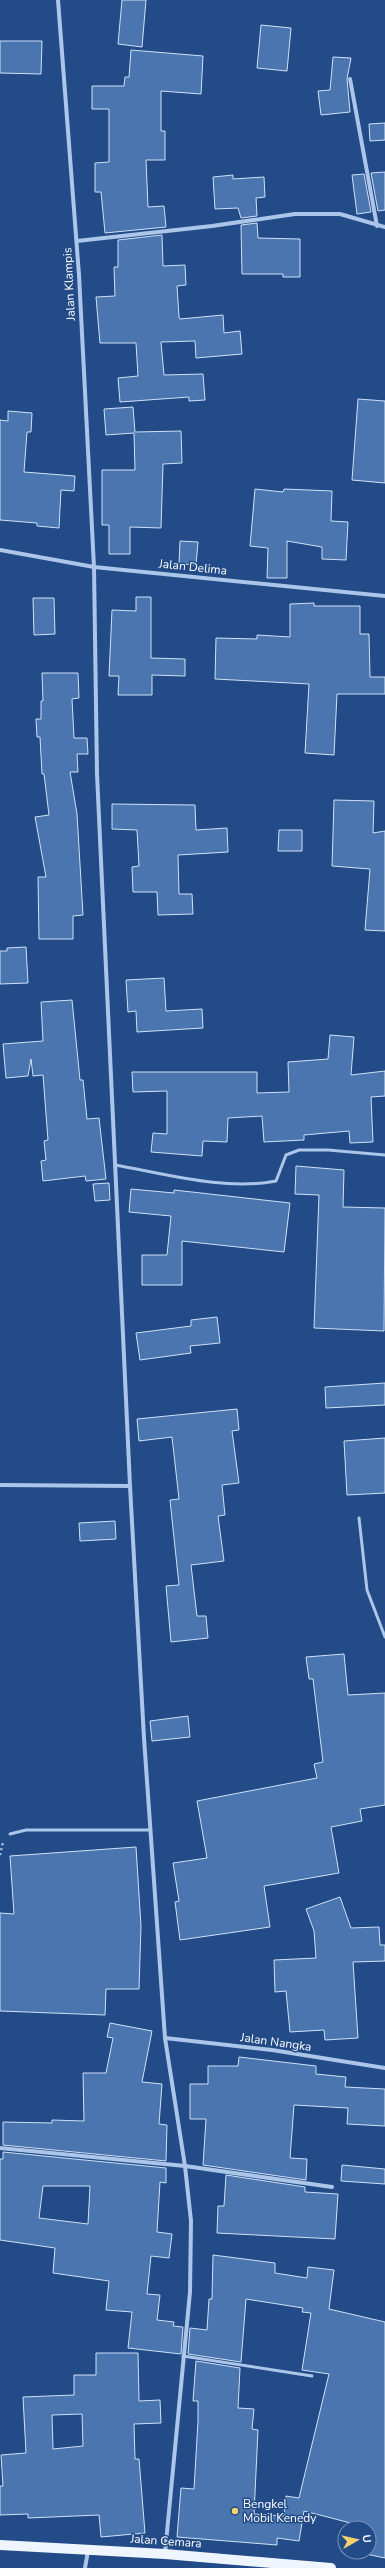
<svg xmlns="http://www.w3.org/2000/svg" width="385" height="2568" font-family="'Nunito Sans',sans-serif">
<rect width="100%" height="100%" fill="#224b87"/>
<!-- building -->
<g fill="#4a75af" stroke="#d0e1f7" fill-rule="evenodd">
<polygon points="122,0 146,0 142,47 118,44"/>
<polygon points="261,25 291,28 287,71 257,68"/>
<polygon points="0,41 42,41 41,74 0,73"/>
<polygon points="131,50 203,56 201,94 161,91 161,131 165,131 165,160 146,160 148,207 164,206 166,227 105,233 101,192 95,192 95,163 109,162 109,109 92,109 92,86 124,86 125,77 129,77"/>
<polygon points="333,57 351,58 347,79 350,112 321,115 318,91 330,90"/>
<polygon points="385,123 385,140 370,141 369,124"/>
<polygon points="385,172 385,210 378,211 371,173"/>
<polygon points="364,174 371,212 357,214 352,175"/>
<polygon points="233,175 233,179 264,177 265,197 256,198 257,216 241,218 238,208 215,209 213,177"/>
<polygon points="257,223 258,238 300,239 300,277 283,277 283,274 242,274 241,225"/>
<polygon points="162,235 163,266 185,265 186,285 177,286 179,317 180,319 223,315 224,333 240,331 242,354 196,358 195,341 161,342 164,375 203,374 205,400 189,401 189,397 120,402 118,378 138,376 136,343 100,343 96,297 115,296 114,267 118,267 118,240"/>
<polygon points="358,399 385,401 385,483 352,480"/>
<polygon points="133,407 135,432 181,431 182,463 163,464 161,528 130,527 130,554 109,554 109,525 102,525 102,470 135,470 134,433 106,435 104,409"/>
<polygon points="8,411 32,413 31,432 27,432 24,472 75,476 74,491 61,490 59,528 37,526 37,523 0,520 0,420 8,421"/>
<polygon points="255,489 283,492 284,489 332,491 331,521 348,522 346,560 322,559 322,547 287,541 287,578 267,578 268,548 250,546"/>
<polygon points="180,541 198,542 196,565 179,564"/>
<polygon points="136,597 151,597 151,658 185,659 185,676 152,675 152,695 118,695 119,676 109,676 112,610 136,611"/>
<polygon points="33,598 54,598 55,634 34,635"/>
<polygon points="314,603 314,606 360,606 360,634 369,634 370,677 385,677 385,694 337,694 334,755 305,753 309,684 215,679 216,638 257,639 257,635 290,637 290,604"/>
<polygon points="42,673 78,673 79,698 72,699 74,738 87,738 88,754 77,754 78,772 70,772 77,814 83,915 73,916 73,939 39,939 38,877 46,877 35,817 49,815 44,774 42,774 40,737 37,737 36,719 41,719 41,701 43,701"/>
<polygon points="334,800 374,801 373,833 385,831 385,931 365,930 370,869 332,866"/>
<polygon points="112,804 195,805 196,830 227,828 228,852 178,855 179,894 192,894 193,914 158,915 157,892 133,892 132,867 139,866 137,830 112,829"/>
<polygon points="279,830 302,830 302,851 278,851"/>
<polygon points="26,947 28,983 0,984 0,951 7,951 7,948"/>
<polygon points="164,978 166,1011 202,1009 203,1028 137,1032 136,1011 128,1012 126,980"/>
<polygon points="72,1000 80,1080 83,1080 87,1119 99,1118 106,1179 86,1181 85,1176 43,1181 41,1161 46,1160 44,1141 48,1140 43,1075 33,1076 31,1059 28,1076 6,1078 3,1044 43,1041 41,1002"/>
<polygon points="330,1035 354,1037 351,1075 385,1071 385,1096 371,1097 373,1142 350,1143 349,1131 304,1135 304,1140 264,1142 262,1116 228,1118 227,1142 203,1141 202,1156 151,1152 153,1133 167,1134 167,1091 133,1092 132,1072 257,1072 257,1093 289,1092 288,1062 328,1059"/>
<polygon points="296,1166 344,1170 343,1207 385,1208 384,1331 314,1328 319,1195 295,1194"/>
<polygon points="109,1183 110,1200 95,1201 93,1184"/>
<polygon points="131,1189 174,1193 174,1190 290,1203 284,1252 182,1241 182,1285 142,1285 142,1255 167,1255 171,1216 129,1212"/>
<polygon points="217,1317 220,1343 190,1346 191,1353 140,1360 136,1333 191,1326 191,1320"/>
<polygon points="385,1383 385,1405 326,1408 325,1387"/>
<polygon points="237,1409 239,1430 232,1431 239,1483 222,1485 225,1515 218,1516 224,1561 191,1565 197,1616 206,1616 208,1638 171,1642 166,1586 179,1585 170,1500 179,1499 172,1437 139,1441 137,1419"/>
<polygon points="385,1438 385,1493 347,1495 344,1441"/>
<polygon points="115,1521 116,1539 80,1541 79,1523"/>
<polygon points="344,1654 348,1695 385,1693 385,1805 360,1809 362,1821 331,1827 339,1873 264,1886 270,1927 180,1940 175,1902 179,1901 173,1863 207,1858 197,1801 317,1778 314,1764 323,1762 313,1679 309,1679 306,1657"/>
<polygon points="188,1716 190,1737 152,1741 150,1721"/>
<polygon points="136,1847 141,1926 139,1989 106,1989 105,2015 0,2011 0,1913 14,1914 10,1856"/>
<polygon points="340,1897 351,1928 379,1927 380,1945 385,1945 385,1961 353,1962 358,2038 325,2040 324,2030 290,2032 286,1991 275,1992 274,1960 316,1958 314,1931 306,1909"/>
<polygon points="110,2023 152,2031 142,2082 162,2084 159,2124 167,2125 166,2161 3,2145 3,2122 52,2123 52,2120 84,2121 83,2073 106,2073 113,2038 107,2037"/>
<polygon points="239,2057 316,2066 316,2074 346,2077 345,2087 385,2089 385,2126 347,2124 348,2108 294,2105 290,2158 307,2159 306,2180 203,2165 206,2119 190,2119 190,2084 208,2084 208,2066 238,2066"/>
<path d="M3 2152 166 2168V2183L160 2182 157 2232 172 2234 169 2258 151 2256 147 2294 160 2295 157 2320 174 2322 173 2326 183 2327 181 2354 128 2348 132 2312 106 2310 109 2281 53 2273 55 2248 0 2240V2159H3ZM43 2186H90L88 2224 39 2218Z"/>
<polygon points="342,2165 385,2169 385,2184 341,2181"/>
<polygon points="226,2175 305,2187 305,2192 338,2194 335,2239 217,2233 218,2206 224,2206"/>
<polygon points="213,2255 275,2263 275,2273 307,2278 308,2267 334,2270 329,2309 385,2322 385,2558 366,2554 369,2552 370,2528 304,2511 299,2541 277,2538 277,2545 177,2537 181,2488 194,2489 198,2421 198,2401 193,2401 196,2361 240,2368 238,2408 254,2409 252,2429 258,2430 254,2514 284,2516 286,2496 299,2498 329,2374 302,2370 311,2313 302,2312 303,2308 246,2299 241,2362 188,2354 190,2328 207,2330 209,2299 212,2299"/>
<path d="M96 2353H138L139 2401 160 2400 161 2423 134 2424 135 2459H139L145 2533 101 2537 99 2515 28 2518V2514L0 2515V2486H3L1 2455 26 2453 23 2397 74 2395V2375H96ZM82 2414 83 2446 53 2449 52 2415Z"/>
</g>
<g fill="none" stroke-linecap="round" stroke-linejoin="round">
<!-- path -->
<polyline stroke="#acc6ea" stroke-width="2.5" stroke-dasharray="2 3" stroke-linecap="butt" points="0,1855 3,1842"/>
<!-- lane -->
<g stroke="#acc6ea" stroke-width="3">
<path d="M115 1165C166 1174 226 1191 276 1181L286 1155 299 1150H328L385 1155"/>
<polyline points="359,1518 367,1590 385,1637"/>
<polyline points="10,1834 26,1830 150,1830"/>
<polyline points="183,2356 312,2376"/>
</g>
<!-- street -->
<g stroke="#acc6ea" stroke-width="4">
<polyline points="58,0 79,275 94,567 97,774 130,1486 144,1738 165,2038 185,2166 191,2221 190,2292 165,2553"/>
<polyline points="350,79 377,226"/>
<polyline points="77,241 212,226 295,214 340,214 385,227"/>
<polyline points="0,550 94,567 385,596"/>
<polyline points="0,1485 130,1486"/>
<polyline points="165,2038 272,2050 385,2068"/>
<polyline points="0,2148 185,2166 332,2187"/>
<polyline points="85,2568 88,2551"/>
</g>
<!-- primary -->
<polyline stroke="#eff5fe" stroke-width="10" points="0,2545 165,2554 331,2568"/>
</g>
<!-- markers -->
<circle fill="#f6d26e" stroke="#224b87" stroke-width="1.5" cx="235" cy="2511" r="4"/>
<g text-anchor="middle" dominant-baseline="central" stroke-width="3" stroke-linejoin="round" paint-order="stroke">
<!-- street labels -->
<g font-size="12" fill="#fff" stroke="#224b87">
<text transform="translate(69 284) rotate(-93)">Jalan Klampis</text>
<text transform="translate(193 567) rotate(6)">Jalan Delima</text>
<text transform="translate(276 2042) rotate(8)">Jalan Nangka</text>
<text transform="translate(166 2541) rotate(4)">Jalan Cemara</text>
</g>
<!-- poi labels -->
<g font-size="12" fill="#fff" stroke="#224b87" text-anchor="start">
<text x="243" y="2504">Bengkel<tspan x="243" dy="14">Mobil Kenedy</tspan></text>
</g>
</g>
<!-- north arrow -->
<g transform="translate(357 2540) rotate(82)"><circle r="19" fill="#224b87" stroke="#7a93b7"/>
<path d="M0-3L7 15L0 10L-7 15Z" fill="#f6d26e"/>
<text y="-6" font-size="11" font-weight="bold" text-anchor="middle" fill="#ffffff">U</text>
</g>
</svg>
